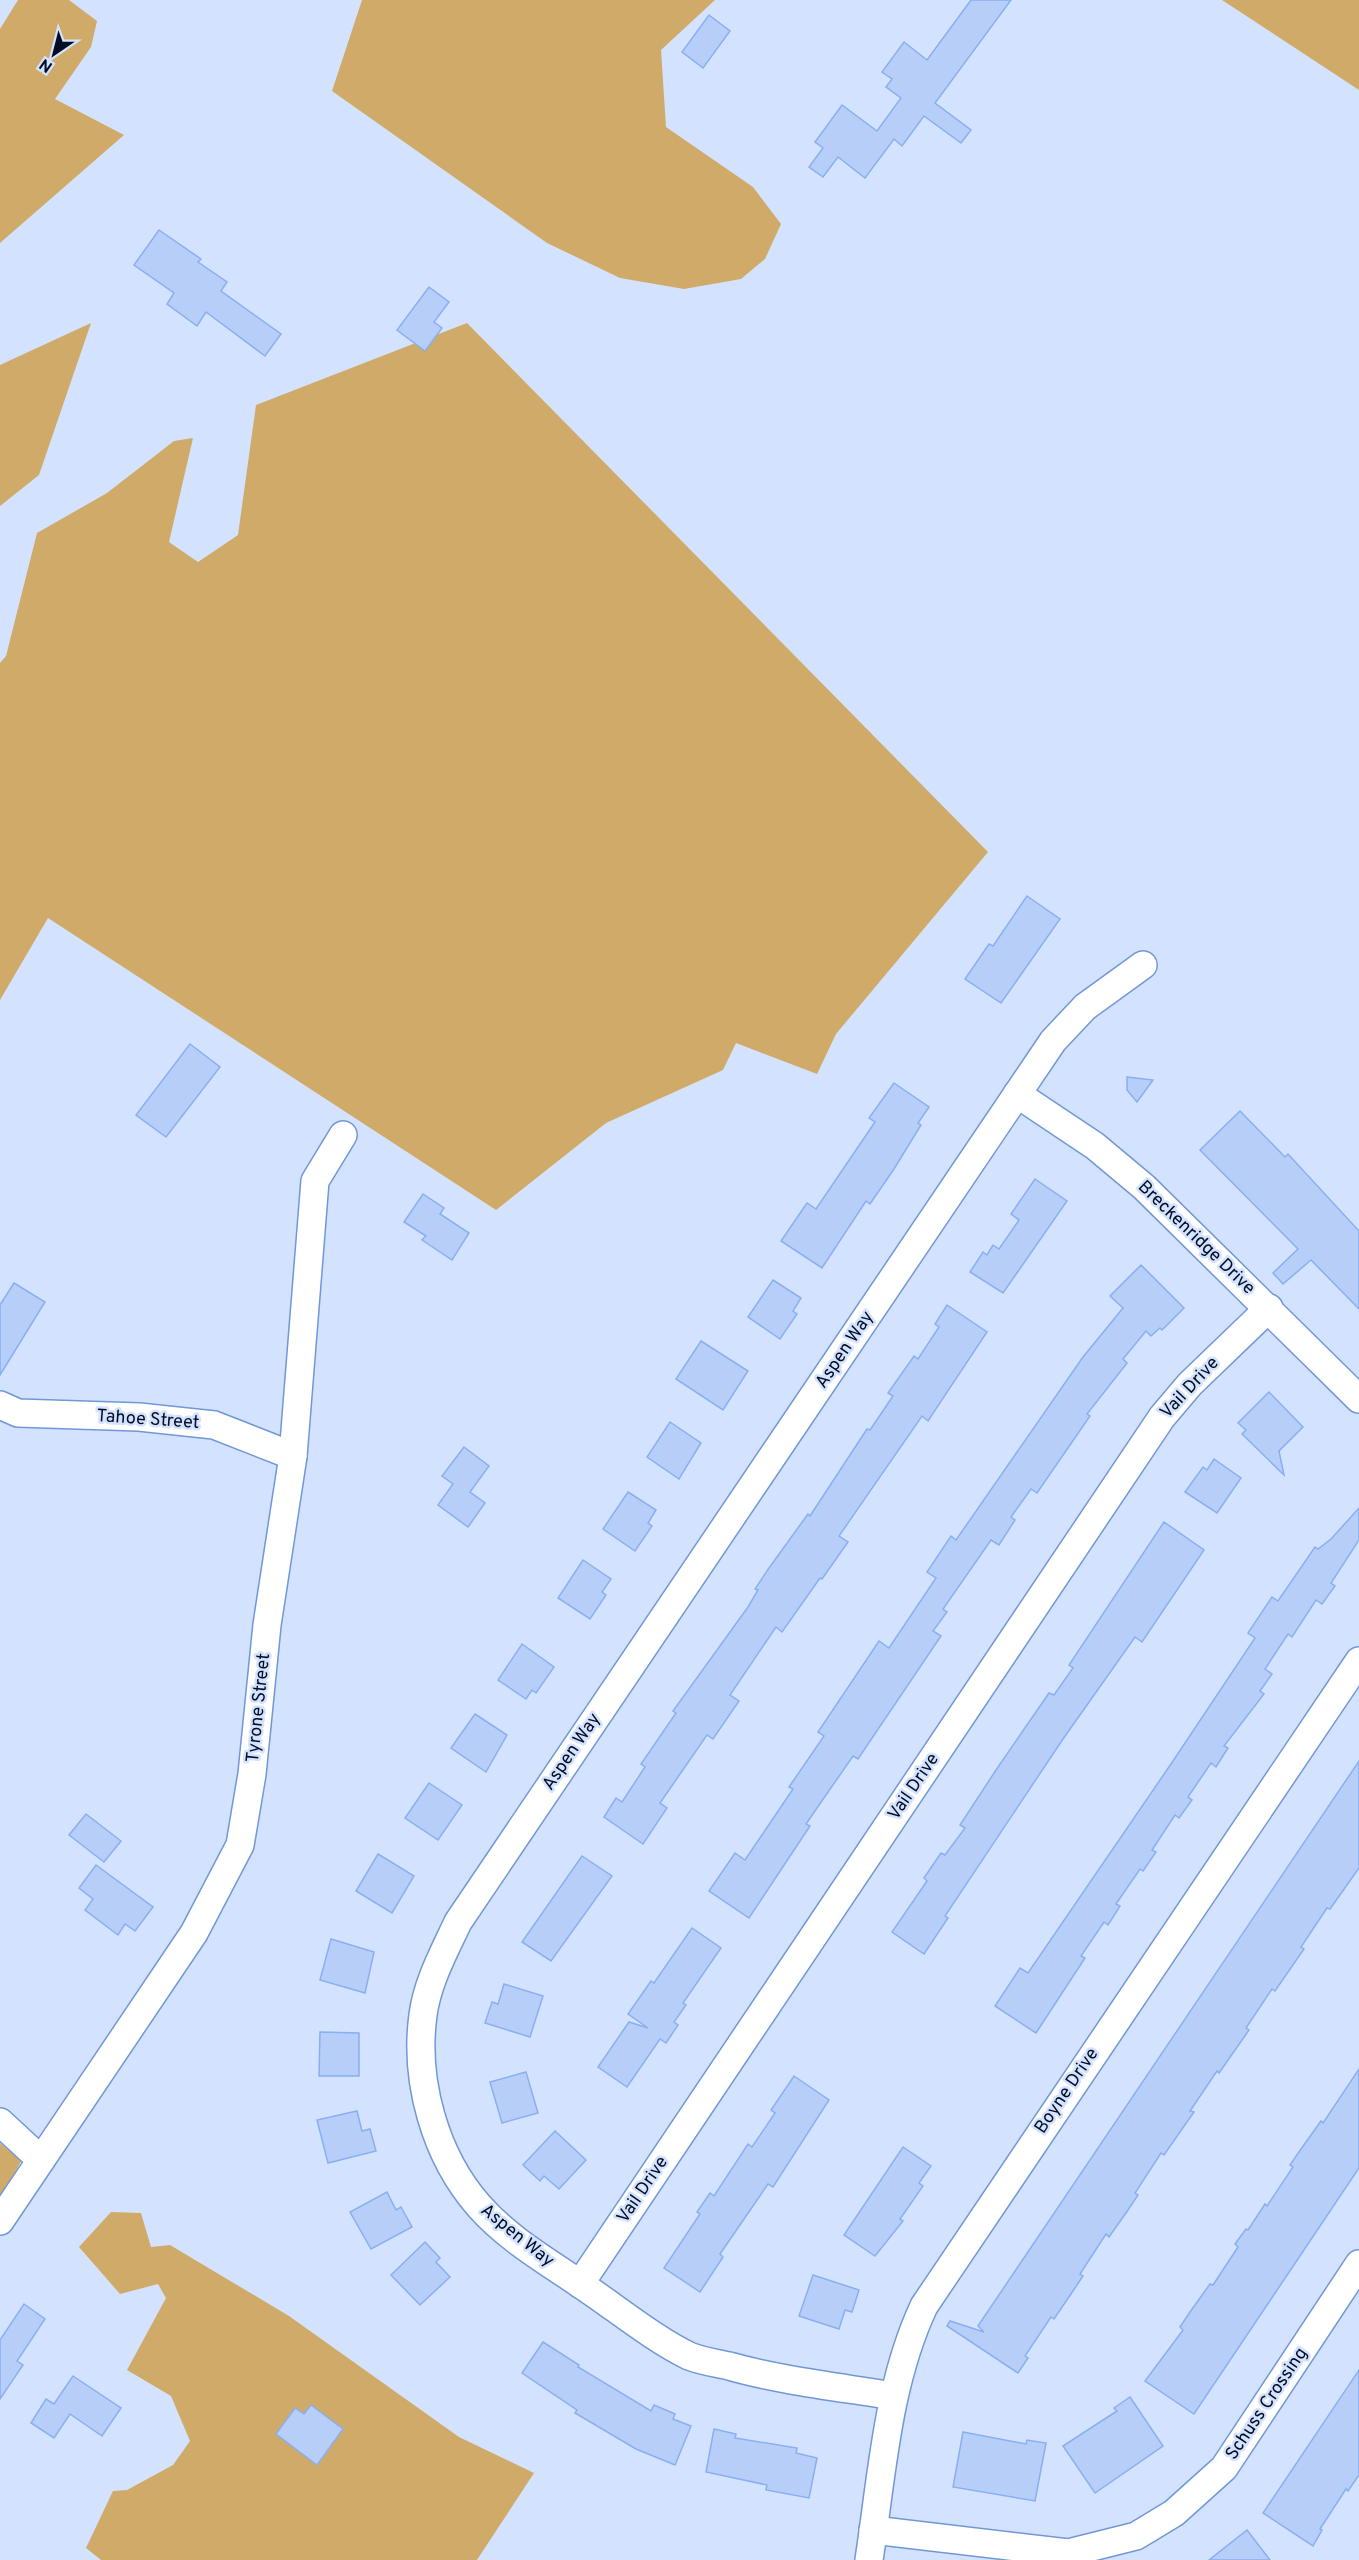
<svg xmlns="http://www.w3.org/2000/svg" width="1359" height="2560" font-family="Overpass,sans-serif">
<rect width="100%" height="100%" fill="#d3e3ff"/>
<!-- green -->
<g fill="#d0aa68">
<polygon points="18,0 69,0 97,21 91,47 55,99 124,135 0,243 0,29"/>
<polygon points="362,0 715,0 661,50 666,127 753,187 781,224 765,259 741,279 684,289 620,278 547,243 332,91"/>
<polygon points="1222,0 1359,0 1359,90"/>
<polygon points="91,323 39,475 0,506 0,365"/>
<polygon points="467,323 988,852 836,1034 817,1074 736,1043 723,1070 606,1123 496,1210 48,918 0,1000 0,663 6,656 37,533 107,493 174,441 193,438 169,542 198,562 238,535 256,405"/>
<polygon points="0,2143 21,2161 0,2201"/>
<polygon points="111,2212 141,2213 151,2247 170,2245 289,2316 459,2437 534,2473 477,2560 101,2560 86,2548 113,2491 127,2490 173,2465 190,2441 171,2396 127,2370 166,2298 158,2284 120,2294 79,2247"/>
</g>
<!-- building -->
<g fill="#b7cff8" stroke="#88aff1" stroke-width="1.5">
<polygon points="971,0 1011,0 935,103 971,130 961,143 924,116 902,146 894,139 865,178 838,157 823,177 809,167 823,148 815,142 842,105 877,131 901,98 886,87 892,79 882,72 904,42 927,60"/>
<polygon points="709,15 730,31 703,68 682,52"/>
<polygon points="159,230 201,259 198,262 227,282 221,291 281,334 265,356 206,312 197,326 167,304 174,293 134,265"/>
<polygon points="429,287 449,302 434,322 442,328 425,351 397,330"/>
<polygon points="1027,896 1060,919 1001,1003 965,979 989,944 993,946"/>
<polygon points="190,1044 220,1067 166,1137 136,1115"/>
<polygon points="1127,1077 1153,1080 1137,1102 1127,1090"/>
<polygon points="894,1083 929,1107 918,1123 921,1125 894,1169 870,1204 866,1201 822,1268 781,1241 807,1203 816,1209 875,1122 869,1118"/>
<polygon points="1240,1111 1285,1157 1288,1154 1359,1231 1359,1309 1311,1260 1283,1284 1273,1273 1298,1249 1200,1150"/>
<polygon points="1035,1179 1067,1201 1003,1293 970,1272 983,1252 987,1255 993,1245 999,1249 1019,1220 1011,1214"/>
<polygon points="423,1194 444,1208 440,1214 469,1233 452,1260 422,1240 426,1236 404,1222"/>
<polygon points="1141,1265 1184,1308 1162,1330 1160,1328 1151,1336 1146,1331 1123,1359 1127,1363 1087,1414 1090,1416 1037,1493 1031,1489 1011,1517 1015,1520 999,1545 991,1540 943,1609 947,1612 933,1631 941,1636 858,1759 853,1756 806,1824 810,1826 749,1918 709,1891 735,1853 745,1860 793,1789 789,1787 824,1736 818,1732 879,1641 889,1648 936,1578 927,1572 951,1536 956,1540 1083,1357 1123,1308 1110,1296"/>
<polygon points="773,1280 801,1298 793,1311 797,1314 780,1339 748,1317"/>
<polygon points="14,1283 45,1302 0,1375 0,1305"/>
<polygon points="947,1305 987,1332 928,1421 922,1416 839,1536 848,1542 822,1579 820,1578 782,1632 776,1627 730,1695 739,1701 713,1739 707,1735 660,1803 667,1808 643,1844 604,1817 616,1798 622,1802 645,1767 641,1764 676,1713 673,1711 748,1607 758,1590 755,1589 769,1568 808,1514 810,1516 867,1429 870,1430 893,1396 888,1393 914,1356 918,1359 939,1327 935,1324"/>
<polygon points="701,1341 748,1371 723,1410 676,1379"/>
<polygon points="1269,1392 1303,1427 1279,1451 1284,1475 1242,1434 1246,1430 1238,1423"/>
<polygon points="670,1422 701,1443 679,1479 647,1457"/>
<polygon points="464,1447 489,1466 470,1492 485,1503 468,1527 438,1505 453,1484 442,1476"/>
<polygon points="1214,1459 1241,1478 1217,1513 1185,1492 1203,1467 1207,1470"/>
<polygon points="628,1492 656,1510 648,1523 652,1526 635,1551 603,1529"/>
<polygon points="1359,1508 1359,1540 1331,1583 1335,1586 1322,1604 1316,1600 1292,1637 1288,1634 1265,1669 1272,1674 1260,1691 1264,1694 1224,1746 1228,1748 1216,1767 1211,1763 1188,1797 1192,1800 1179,1818 1175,1815 1152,1850 1156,1852 1143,1871 1140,1869 1116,1904 1120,1906 1108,1925 1104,1922 1081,1956 1085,1958 1036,2033 995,2006 1020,1968 1028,1973 1173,1761 1255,1638 1248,1633 1272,1597 1278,1601 1315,1547 1318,1549 1331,1539"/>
<polygon points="1164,1522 1204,1550 1142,1642 1135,1637 1063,1739 945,1916 948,1918 924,1954 892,1932 927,1881 924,1878 941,1853 945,1855 965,1828 960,1825 996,1770 1049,1693 1054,1695 1073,1668 1069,1665"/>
<polygon points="583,1560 611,1579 602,1592 606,1595 590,1619 558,1598"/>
<polygon points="522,1644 554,1667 536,1693 532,1690 526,1699 498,1680"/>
<polygon points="475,1714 507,1735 486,1772 451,1748"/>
<polygon points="1359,1761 1359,1868 1330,1909 1327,1908 1301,1947 1304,1949 1275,1991 1272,1989 1246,2028 1249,2030 1219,2073 1217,2071 1190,2111 1194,2112 1164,2155 1161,2153 1135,2193 1138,2195 1128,2210 1109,2237 1106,2234 1080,2274 1083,2276 1073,2291 1054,2319 1051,2317 1025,2356 1028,2358 1018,2373 947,2326 950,2321 984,2332 978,2326"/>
<polygon points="429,1783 462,1805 438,1840 405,1818"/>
<polygon points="86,1814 121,1841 104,1862 69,1835"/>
<polygon points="378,1854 414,1876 392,1913 356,1891"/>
<polygon points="582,1856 612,1876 551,1961 522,1942"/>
<polygon points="96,1865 153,1907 135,1931 125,1924 118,1935 85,1910 93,1899 79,1888"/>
<polygon points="692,1928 721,1948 683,2003 686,2005 674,2022 678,2025 666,2043 660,2039 627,2087 598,2067 629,2022 648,2028 628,2014 651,1981 654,1983"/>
<polygon points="331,1939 374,1952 365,1993 320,1980"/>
<polygon points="504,1984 543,1996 530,2037 485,2023 492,2002 498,2004"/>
<polygon points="320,2032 359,2033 359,2076 319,2076"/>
<polygon points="1359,2069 1359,2168 1194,2414 1145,2381 1183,2330 1180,2327 1190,2312 1210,2284 1213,2285 1238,2247 1235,2244 1246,2229 1248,2230 1265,2204 1267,2206 1293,2167 1290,2165 1301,2149 1321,2121 1323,2123"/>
<polygon points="526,2072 538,2113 502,2123 490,2082"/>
<polygon points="794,2076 829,2100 773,2187 768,2184 720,2254 723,2257 700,2292 664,2268 700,2214 697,2212 710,2193 714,2196 748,2144 752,2147 775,2113 771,2110"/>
<polygon points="357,2111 362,2131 370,2129 376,2151 328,2163 317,2120"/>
<polygon points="555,2131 586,2160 559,2189 544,2176 540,2181 523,2165"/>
<polygon points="903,2147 931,2166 919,2183 923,2186 900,2219 903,2221 875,2256 844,2235"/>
<polygon points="387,2192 396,2210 401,2207 412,2227 371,2249 350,2212"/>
<polygon points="425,2242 440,2258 436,2262 450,2277 420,2305 391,2275"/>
<polygon points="813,2275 859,2290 852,2312 845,2310 839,2329 799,2316"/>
<polygon points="24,2304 45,2319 17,2361 23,2365 0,2399 0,2340"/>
<polygon points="543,2342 579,2365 578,2367 651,2411 654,2405 675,2414 673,2419 691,2426 675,2465 636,2449 575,2413 577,2410 522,2373"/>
<polygon points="1359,2370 1359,2475 1348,2491 1346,2489 1320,2529 1322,2530 1313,2546 1263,2513"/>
<polygon points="73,2376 121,2408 102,2436 70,2414 54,2438 31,2423 46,2399 54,2404"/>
<polygon points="1130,2397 1163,2446 1095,2493 1063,2446 1117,2411 1114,2408"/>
<polygon points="311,2405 343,2429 317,2465 276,2434 295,2408 304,2414"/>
<polygon points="714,2429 736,2434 735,2438 797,2448 796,2453 817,2458 809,2498 766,2490 767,2485 706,2472"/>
<polygon points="963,2432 1026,2444 1027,2440 1046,2443 1035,2501 953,2487"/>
<polygon points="1247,2530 1270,2560 1209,2560"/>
</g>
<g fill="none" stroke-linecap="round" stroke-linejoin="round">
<!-- minor casing -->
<g stroke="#7197d7" stroke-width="30">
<g id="minor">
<polyline points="1017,1094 1095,1146 1144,1187 1359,1399"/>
<polyline points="0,1405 18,1413 139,1417 214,1425 293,1456"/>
<polyline points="0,2122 41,2160"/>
<polyline points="0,2221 194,1933 240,1845 252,1774 267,1625 293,1456 315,1181 343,1135"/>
<polyline points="580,2284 1162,1417 1190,1384 1269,1308"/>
<path d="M894 2396C839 2387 782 2381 729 2366 716 2363 701 2361 689 2356 654 2339 616 2308 583 2286 547 2261 508 2239 479 2206 435 2156 414 2081 423 2015 427 1983 444 1952 458 1922L1053 1041 1085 1007 1143 965"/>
<polyline points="873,2530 1068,2553 1136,2536 1174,2513 1224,2468 1359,2264"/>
<path d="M869 2560C882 2475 887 2385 924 2306L1359 1661"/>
</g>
</g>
<!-- minor -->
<use href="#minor" stroke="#fff" stroke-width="27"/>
</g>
<g text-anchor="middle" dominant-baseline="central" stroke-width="5" stroke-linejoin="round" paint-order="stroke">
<!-- street labels -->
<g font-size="18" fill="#020c23" stroke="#d3e3ff">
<text transform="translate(1196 1238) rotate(44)">Breckenridge Drive</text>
<text transform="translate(845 1350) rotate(-56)">Aspen Way</text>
<text transform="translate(1190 1388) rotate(-47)">Vail Drive</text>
<text transform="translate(148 1420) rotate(4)">Tahoe Street</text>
<text transform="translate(259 1708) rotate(-84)">Tyrone Street</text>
<text transform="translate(572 1752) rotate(-56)">Aspen Way</text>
<text transform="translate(914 1787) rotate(-56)">Vail Drive</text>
<text transform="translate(1067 2091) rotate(-56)">Boyne Drive</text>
<text transform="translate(643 2190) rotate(-56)">Vail Drive</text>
<text transform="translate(517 2236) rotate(39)">Aspen Way</text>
<text transform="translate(1267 2404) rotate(-56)">Schuss Crossing</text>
</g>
</g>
<!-- north arrow -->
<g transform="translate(54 54) rotate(215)" stroke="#d3e3ff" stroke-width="4.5" paint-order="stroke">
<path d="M0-4.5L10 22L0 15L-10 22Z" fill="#020c23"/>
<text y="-9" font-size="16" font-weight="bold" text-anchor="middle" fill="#020c23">N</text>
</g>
</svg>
